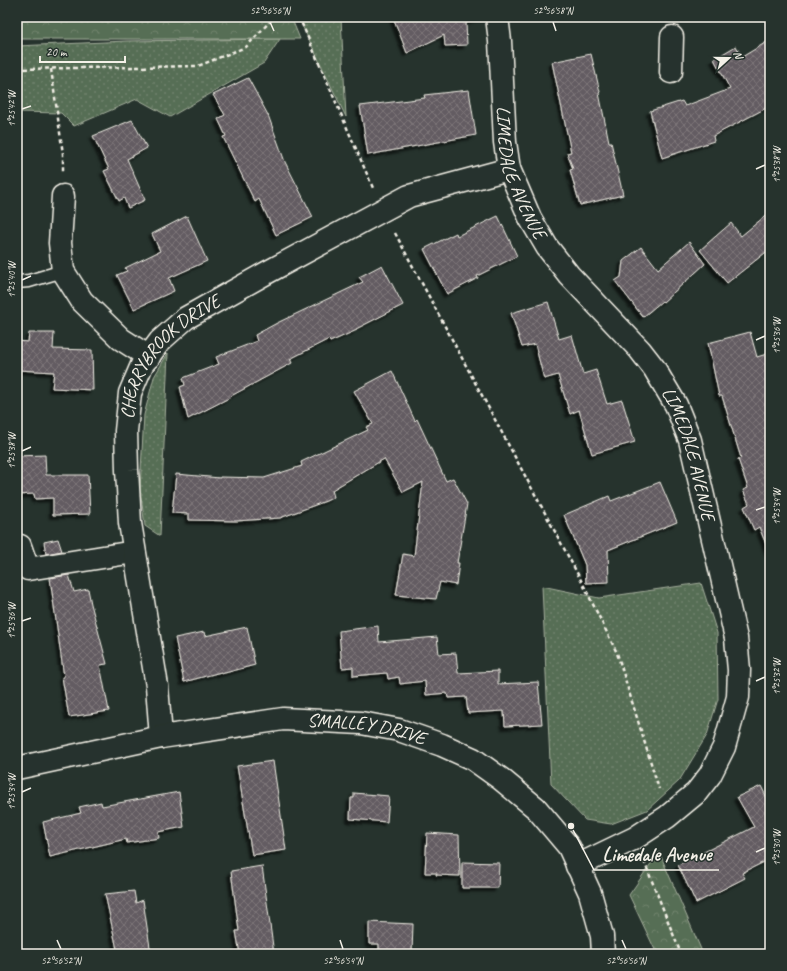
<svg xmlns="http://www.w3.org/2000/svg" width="787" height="971" font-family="Caveat,sans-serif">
<defs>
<pattern id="grass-dots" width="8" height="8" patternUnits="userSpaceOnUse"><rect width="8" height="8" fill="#576e54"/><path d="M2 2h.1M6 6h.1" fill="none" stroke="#70836d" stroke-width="1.8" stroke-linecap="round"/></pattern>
<pattern id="forest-crowns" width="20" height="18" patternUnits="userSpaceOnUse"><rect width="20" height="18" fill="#576e54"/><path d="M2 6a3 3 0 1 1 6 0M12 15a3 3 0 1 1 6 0" fill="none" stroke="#70836d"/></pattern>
<pattern id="building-cross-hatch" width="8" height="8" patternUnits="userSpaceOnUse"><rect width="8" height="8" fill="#645c62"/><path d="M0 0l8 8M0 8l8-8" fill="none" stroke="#7b7478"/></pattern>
<filter id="shadow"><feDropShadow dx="-3.5" dy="3.5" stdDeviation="1" flood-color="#0009"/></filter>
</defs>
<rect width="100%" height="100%" fill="#26332d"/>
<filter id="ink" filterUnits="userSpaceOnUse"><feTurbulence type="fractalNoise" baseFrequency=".025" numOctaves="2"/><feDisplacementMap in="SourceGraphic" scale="8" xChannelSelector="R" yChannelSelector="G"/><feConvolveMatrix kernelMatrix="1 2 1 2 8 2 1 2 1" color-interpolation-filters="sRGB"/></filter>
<g filter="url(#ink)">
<!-- grass -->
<g fill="url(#grass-dots)" stroke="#a6b09e">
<polygon points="298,17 343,17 341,18 346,117"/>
<polygon points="280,39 264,63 170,117 137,99 74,126 61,113 17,112 17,46 127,41"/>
<polygon points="168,353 160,536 145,526 140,489 144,415 154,377"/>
<polygon points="701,583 717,633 718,699 707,735 679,781 647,810 611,824 585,820 551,784 542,586 599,598"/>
</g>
<!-- forest -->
<g fill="url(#forest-crowns)" stroke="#a6b09e">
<polygon points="17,17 291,17 300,39 17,39"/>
<polygon points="659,852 703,954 657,954 629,895"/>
</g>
<!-- building -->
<g fill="url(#building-cross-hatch)" stroke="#f4f1e8" filter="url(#shadow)">
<polygon points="393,17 436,17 436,18 479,17 466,23 467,45 445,46 444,35 407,53"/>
<polygon points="770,40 770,106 713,136 714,141 662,158 650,111 682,101 685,106 730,89 714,59 736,46 742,57"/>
<polygon points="591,54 600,92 599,93 609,142 611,142 623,195 580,205 570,170 573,169 567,153 571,152 552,62"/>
<polygon points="248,78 268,115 285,162 313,217 276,235 259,199 255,202 223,137 226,136 218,119 225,115 213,95"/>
<polygon points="469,90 476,135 368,155 360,106 425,98 424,95"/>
<polygon points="132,120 147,148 127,159 145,200 128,208 124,198 119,201 104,171 109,169 93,136"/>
<polygon points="770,212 770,249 727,283 700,250 731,223 741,236"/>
<polygon points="187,216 207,261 169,278 174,291 134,309 117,275 127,271 125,268 160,251 152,234"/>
<polygon points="498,216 517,256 477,276 478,278 447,294 424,249 456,233 457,236"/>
<polygon points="689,242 705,264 663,302 662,301 643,317 615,281 621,277 623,261 641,247 658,269"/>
<polygon points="382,265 403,305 356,329 357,330 330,342 329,339 290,359 292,363 231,396 231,397 188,419 180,387 185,385 183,378 219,364 216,357 257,341 255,335 277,323 363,282 359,277"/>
<polygon points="548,302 559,339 572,335 583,374 596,370 607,404 622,400 635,442 592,454 579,410 570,414 558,375 544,379 535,344 522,347 511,313"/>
<polygon points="750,332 757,357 770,353 770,554 759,527 754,530 744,507 749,504 743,490 748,488 738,459 741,458 722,396 719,396 708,343"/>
<polygon points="29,333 54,333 53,349 92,350 93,390 52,388 54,372 17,370 17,341 28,342"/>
<polygon points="392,371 415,421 417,419 446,481 453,478 467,504 457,563 459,563 456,585 440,582 436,599 396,595 403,554 414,556 423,482 403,492 384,459 332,490 334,497 326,501 280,518 236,521 189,520 189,514 172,513 176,474 220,478 220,477 264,478 302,466 301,462 368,430 366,427 373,424 354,391"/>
<polygon points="45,455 46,475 88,475 90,514 53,515 53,498 35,499 34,494 17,495 17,456"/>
<polygon points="660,482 677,522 608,550 609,582 586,583 585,565 564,515 609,496 611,501"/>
<polygon points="58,539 62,551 46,554 44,542"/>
<polygon points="69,575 74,592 88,589 91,604 107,664 100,665 109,711 69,717 62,677 64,677 50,578"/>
<polygon points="378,626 379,642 437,637 439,654 456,653 458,673 498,671 498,684 538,682 542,724 505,726 504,711 468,713 466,697 448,698 447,693 426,695 425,681 400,684 399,677 388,679 387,673 353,676 353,667 342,668 339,631"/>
<polygon points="247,627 255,665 221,674 221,672 184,682 175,638 204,632 205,636"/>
<polygon points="273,761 286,850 252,855 237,766"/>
<polygon points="761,786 770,804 770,859 742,873 745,878 696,903 678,865 754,827 737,797"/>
<polygon points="179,792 184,827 158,832 159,838 127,843 126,839 50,857 43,822 81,813 79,807 101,802 102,806"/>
<polygon points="354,793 389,796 387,822 350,819 351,798 354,798"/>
<polygon points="427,833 459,835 460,876 436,875 437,873 425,873"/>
<polygon points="462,862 499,863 498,888 462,888"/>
<polygon points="262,866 274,954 240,954 236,931 239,931 231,871"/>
<polygon points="134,891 136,903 143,900 151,954 118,954 105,894"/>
<polygon points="369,922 413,924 412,953 379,954 379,944 369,944"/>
</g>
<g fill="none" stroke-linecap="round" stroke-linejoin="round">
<!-- service casing -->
<g stroke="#f4f1e8" stroke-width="15">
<polyline id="service" points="17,282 29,281 63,271"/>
</g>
<!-- minor casing -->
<g stroke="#f4f1e8" stroke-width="25">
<g id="minor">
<path id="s1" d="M497 17 500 41 505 142 509 169 530 218 547 247 569 275 640 350 654 368 676 405 690 440 736 638 739 670 738 697 724 747 710 775 696 793 667 817 635 838 577 866"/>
<polyline points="671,72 672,37"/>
<polyline points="63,196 60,243 63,271 82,301 121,339 149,357"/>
<polyline points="20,546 28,569 134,552"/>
<path id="s2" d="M161 737 157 686 130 523 127 470 126 431 130 393 142 365 160 341 186 318 268 272 409 196 509 169"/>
</g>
</g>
<!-- tertiary casing -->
<g stroke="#f4f1e8" stroke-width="25">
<g id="tertiary">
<path id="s3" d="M17 768 161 737 283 719 361 723 399 730 442 745 473 759 501 779 536 808 569 847 590 893 602 936 603 954"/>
</g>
</g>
<!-- path -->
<g stroke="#f4f1e8" stroke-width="2.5" stroke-dasharray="4 3" stroke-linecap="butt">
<polyline points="299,17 373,188"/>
<polyline points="17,69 198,66 246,47 274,17"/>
<polyline points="51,69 63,154 63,171"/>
<polyline points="395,233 583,584 617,653 659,789"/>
<polyline points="644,861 681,954"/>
</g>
<!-- service -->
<use href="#service" stroke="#26332d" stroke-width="12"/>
<!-- minor -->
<use href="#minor" stroke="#26332d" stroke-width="22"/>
<!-- tertiary -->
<use href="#tertiary" stroke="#26332d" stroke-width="22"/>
</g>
</g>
<!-- ticks -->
<path fill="none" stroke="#f4f1e8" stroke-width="1.5" d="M270 22 274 31M553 22 556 31M22 109 31 106M756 169 765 165M22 280 31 276M756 340 765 336M22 451 31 447M756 510 765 507M22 621 31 618M756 681 765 677M22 792 31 788M756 852 765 848M57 940 61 949M340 940 343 949M622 940 626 949"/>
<g text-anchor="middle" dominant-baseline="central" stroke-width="3" stroke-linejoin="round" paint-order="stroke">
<!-- street labels -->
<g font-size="19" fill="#f4f1e8" stroke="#26332d">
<text stroke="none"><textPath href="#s1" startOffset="159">LIMEDALE AVENUE</textPath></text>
<text stroke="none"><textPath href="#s2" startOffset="400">CHERRYBROOK DRIVE</textPath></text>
<text stroke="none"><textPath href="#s1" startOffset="495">LIMEDALE AVENUE</textPath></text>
<text stroke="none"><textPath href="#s3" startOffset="355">SMALLEY DRIVE</textPath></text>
</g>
</g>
<!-- callouts -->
<path fill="none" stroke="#f4f1e8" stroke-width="1.5" d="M571 826L594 870H719"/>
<circle fill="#f4f1e8" stroke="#26332d" stroke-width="1.5" cx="571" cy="826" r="4"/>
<g font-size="20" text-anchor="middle" font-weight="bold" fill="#f4f1e8" stroke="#26332d" stroke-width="3" stroke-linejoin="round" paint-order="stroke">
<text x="657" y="861">Limedale Avenue</text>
</g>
<!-- margin -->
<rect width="787" height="971" fill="none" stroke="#26332d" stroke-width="44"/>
<!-- north arrow -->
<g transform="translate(729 58) rotate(69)" stroke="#26332d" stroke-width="3" paint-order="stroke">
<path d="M0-3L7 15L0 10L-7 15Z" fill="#f4f1e8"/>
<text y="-6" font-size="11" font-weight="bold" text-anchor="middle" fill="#f4f1e8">N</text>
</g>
<!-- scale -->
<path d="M40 56v6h85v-6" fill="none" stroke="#f4f1e8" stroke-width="2"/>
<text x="46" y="56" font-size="12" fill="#f4f1e8" stroke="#26332d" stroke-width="3" paint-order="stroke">20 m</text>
<rect x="22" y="22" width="743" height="927" fill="none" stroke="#f4f1e8" stroke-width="1.5"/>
<g font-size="10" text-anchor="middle" fill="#f4f1e8">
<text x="270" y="14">52°56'56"N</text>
<text x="553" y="14">52°56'58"N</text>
<text transform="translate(11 109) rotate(-90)" y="4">1°25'42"W</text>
<text transform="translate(776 165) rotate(-90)" y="4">1°25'38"W</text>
<text transform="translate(11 280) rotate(-90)" y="4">1°25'40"W</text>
<text transform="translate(776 336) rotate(-90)" y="4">1°25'36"W</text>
<text transform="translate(11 451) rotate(-90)" y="4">1°25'38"W</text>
<text transform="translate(776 507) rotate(-90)" y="4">1°25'34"W</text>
<text transform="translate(11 621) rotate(-90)" y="4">1°25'36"W</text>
<text transform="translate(776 677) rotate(-90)" y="4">1°25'32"W</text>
<text transform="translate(11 792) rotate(-90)" y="4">1°25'34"W</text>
<text transform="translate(776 848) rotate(-90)" y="4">1°25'30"W</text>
<text x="61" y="964">52°56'52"N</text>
<text x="343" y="964">52°56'54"N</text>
<text x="626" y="964">52°56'56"N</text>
</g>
</svg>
